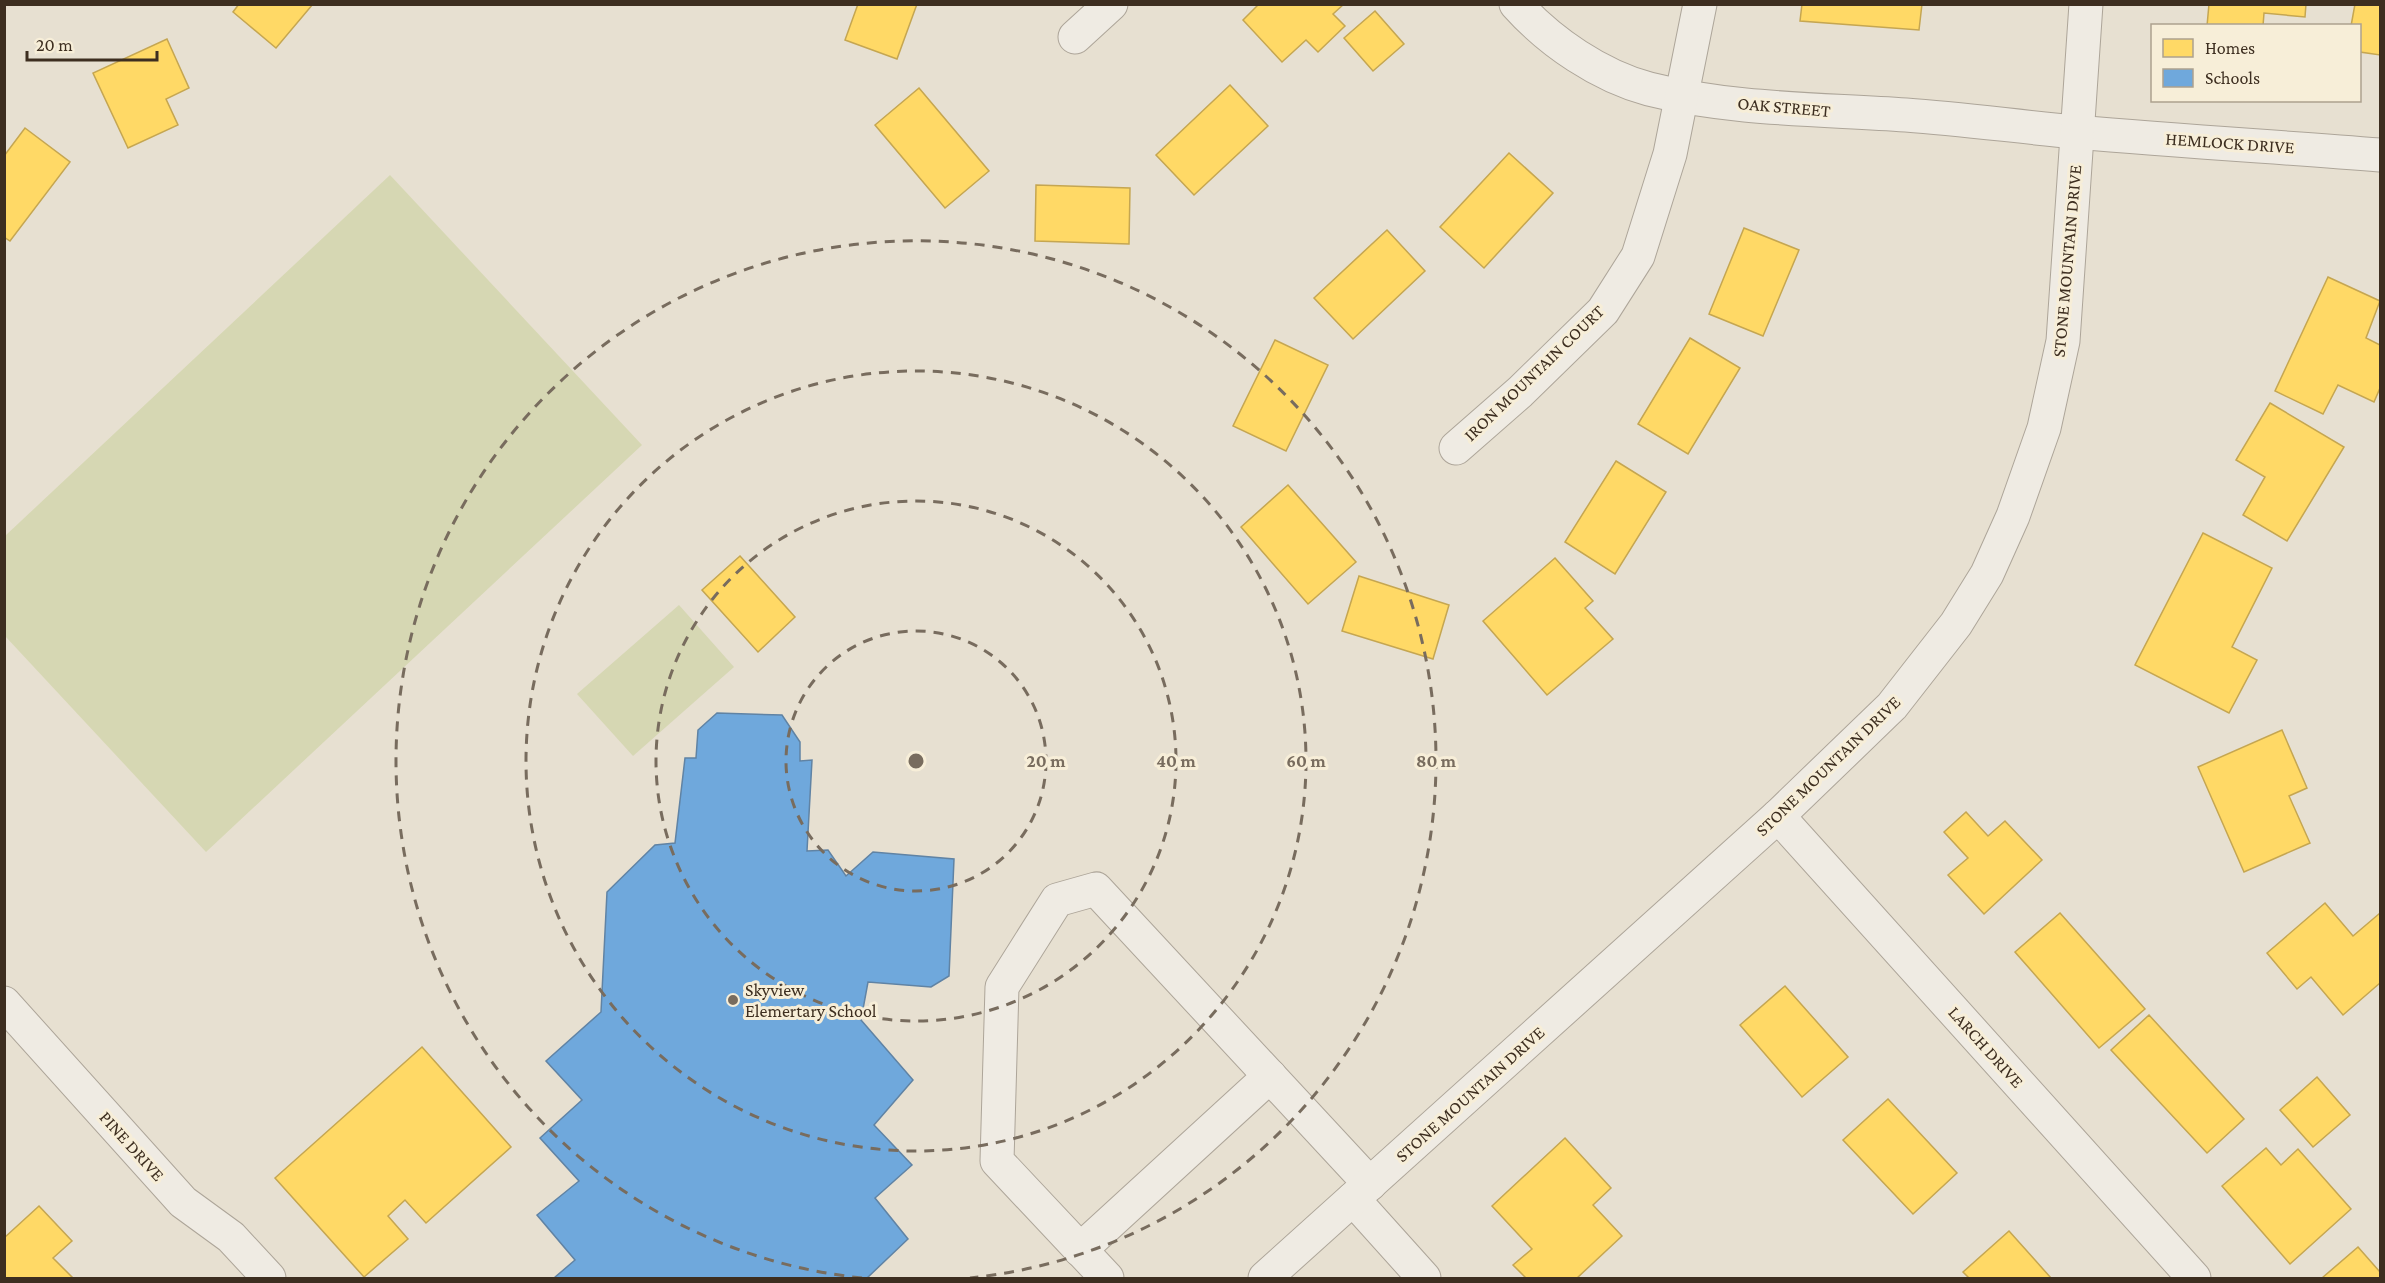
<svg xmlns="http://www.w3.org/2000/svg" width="2385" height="1283" font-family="'Crimson Pro',serif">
<rect width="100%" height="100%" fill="#e7e0d1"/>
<!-- green -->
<g fill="#d6d7b3">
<polygon points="390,175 642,445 206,852 5,636 5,536"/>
<polygon points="679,605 734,667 633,756 577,694"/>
</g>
<!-- homes -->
<g fill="#ffd966" stroke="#c5a651" stroke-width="1.5">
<polygon points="239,4 313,4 276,48 233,12"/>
<polygon points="858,4 917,4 897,59 845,40"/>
<polygon points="1259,4 1344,4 1333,14 1345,26 1318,52 1306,40 1282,62 1243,20"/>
<polygon points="1802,4 1922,4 1919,30 1800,21"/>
<polygon points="2209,4 2306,4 2305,17 2264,13 2263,26 2207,26"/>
<polygon points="2355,4 2380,4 2380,55 2360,52 2360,26 2351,26"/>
<polygon points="1375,11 1404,44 1373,71 1344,38"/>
<polygon points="167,39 189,88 166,99 178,125 128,148 93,73"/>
<polygon points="1230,85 1268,126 1194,195 1156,155"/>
<polygon points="919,88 989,171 945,208 875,125"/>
<polygon points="25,128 70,162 10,241 4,237 4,156"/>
<polygon points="1509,153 1553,193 1484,268 1440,227"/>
<polygon points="1036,185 1130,188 1129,244 1035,241"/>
<polygon points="1744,228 1799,250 1763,336 1709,314"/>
<polygon points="1387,230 1425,271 1353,339 1314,298"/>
<polygon points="2328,277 2380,301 2366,338 2380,345 2380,388 2374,402 2338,385 2323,414 2275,391"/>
<polygon points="1690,338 1740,368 1688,454 1638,424"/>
<polygon points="1275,340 1328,365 1286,451 1233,426"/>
<polygon points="2270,403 2344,447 2287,541 2243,515 2265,477 2236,460"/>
<polygon points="1616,461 1666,492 1615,574 1565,542"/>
<polygon points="1288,485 1356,562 1308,604 1241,527"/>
<polygon points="2203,533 2272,568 2232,647 2257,660 2229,713 2135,665"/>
<polygon points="740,556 795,617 758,652 702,590"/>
<polygon points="1555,558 1593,601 1585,608 1613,639 1547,695 1483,621"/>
<polygon points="1359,576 1449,605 1433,659 1342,631"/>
<polygon points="2282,730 2307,788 2289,796 2310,843 2244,872 2198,767"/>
<polygon points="1966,812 1988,836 2005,821 2042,860 1984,914 1948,875 1968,858 1944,832"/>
<polygon points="2325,903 2353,936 2380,913 2380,983 2343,1015 2311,977 2297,989 2267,953"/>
<polygon points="2060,913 2145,1009 2099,1048 2015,952"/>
<polygon points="1785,986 1848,1057 1802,1097 1740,1025"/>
<polygon points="2149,1015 2244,1119 2207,1153 2111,1050"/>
<polygon points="422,1047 511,1147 426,1223 405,1200 388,1216 408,1239 364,1277 275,1178"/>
<polygon points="2317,1077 2350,1115 2313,1147 2280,1110"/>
<polygon points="1888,1099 1957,1173 1913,1214 1843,1140"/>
<polygon points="1565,1138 1611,1188 1593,1205 1622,1236 1577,1278 1526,1278 1513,1265 1532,1249 1492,1206"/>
<polygon points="2266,1148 2281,1165 2298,1149 2351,1209 2290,1264 2222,1186"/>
<polygon points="39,1206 72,1241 53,1258 73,1278 4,1278 4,1238"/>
<polygon points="2009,1231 2051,1278 1969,1278 1963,1272"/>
<polygon points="2358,1247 2380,1272 2380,1278 2322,1278"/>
</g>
<!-- schools -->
<polygon fill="#6fa8dc" stroke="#6083a4" stroke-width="1.5" points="717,713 782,715 800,742 800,761 812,760 807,851 828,850 846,876 873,852 954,859 949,976 931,987 868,982 861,1020 913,1080 874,1125 912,1165 875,1198 908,1239 867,1278 554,1278 575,1260 537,1215 579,1181 540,1138 582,1100 546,1061 601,1012 607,892 655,845 675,843 685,758 696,758 698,730"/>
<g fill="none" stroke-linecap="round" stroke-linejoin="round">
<!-- minor casing -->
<g stroke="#ada599" stroke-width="35">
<g id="minor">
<path d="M1516 4C1550 42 1600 76 1649 89 1732 110 1820 109 1906 115 1963 119 2020 127 2077 132 2178 141 2279 147 2380 155"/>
<polyline points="1075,37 1111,4"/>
<polyline points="1456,448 1520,392 1603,311 1638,256 1670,154 1700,4"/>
<polyline points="1778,816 2194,1278"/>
<polyline points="4,1003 183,1202 231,1237 269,1278"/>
<polyline points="1353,1199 1424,1278"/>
<polyline points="1080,1250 1270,1076"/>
<polyline points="1107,1278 997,1161 1002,987 1057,900 1096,889 1370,1184"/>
<polyline points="1265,1278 1778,816 1892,706 1956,624 1987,574 2013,516 2044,428 2063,341 2086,4"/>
</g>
</g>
<!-- minor -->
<use href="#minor" stroke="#efebe3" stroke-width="33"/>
</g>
<!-- distance rings -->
<g fill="none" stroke="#786c5e" stroke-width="3" stroke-dasharray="10 8">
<circle cx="916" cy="761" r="130"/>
<circle cx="916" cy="761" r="260"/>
<circle cx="916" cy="761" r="390"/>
<path d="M862 1278A520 520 0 1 1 970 1278"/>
</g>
<!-- markers -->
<circle fill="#786c5e" stroke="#f7eed8" stroke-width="2" cx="733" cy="1000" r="6"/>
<g text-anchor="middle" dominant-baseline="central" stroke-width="6" stroke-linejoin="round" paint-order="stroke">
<!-- street labels -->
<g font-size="18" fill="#3d2e20" stroke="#f7eed8">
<text transform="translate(1784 107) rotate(5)">OAK STREET</text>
<text transform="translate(2230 143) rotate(4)">HEMLOCK DRIVE</text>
<text transform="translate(2067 261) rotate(-85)">STONE MOUNTAIN DRIVE</text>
<text transform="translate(1534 373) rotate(-44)">IRON MOUNTAIN COURT</text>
<text transform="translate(1828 766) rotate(-44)">STONE MOUNTAIN DRIVE</text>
<text transform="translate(1986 1047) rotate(48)">LARCH DRIVE</text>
<text transform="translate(1470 1094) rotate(-42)">STONE MOUNTAIN DRIVE</text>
<text transform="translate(132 1146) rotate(48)">PINE DRIVE</text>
</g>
<!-- poi labels -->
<g font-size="18" fill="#3d2e20" stroke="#f7eed8" text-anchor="start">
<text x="745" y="990">Skyview<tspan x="745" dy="21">Elemertary School</tspan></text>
</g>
</g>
<circle cx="916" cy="761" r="9" fill="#786c5e" stroke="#f7eed8" stroke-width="3"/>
<g font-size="18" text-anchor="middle" font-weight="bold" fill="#786c5e" stroke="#f7eed8" stroke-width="6" stroke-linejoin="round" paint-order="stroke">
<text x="1046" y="767">20 m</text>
<text x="1176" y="767">40 m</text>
<text x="1306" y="767">60 m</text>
<text x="1436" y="767">80 m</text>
</g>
<!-- border -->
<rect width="2385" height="1283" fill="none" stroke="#3d2e20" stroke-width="12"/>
<!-- legend -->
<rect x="2151" y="24" width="210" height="78" fill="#f7eed8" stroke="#ada18e" stroke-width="1.5"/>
<rect x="2163" y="39" width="30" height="18" fill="#ffd966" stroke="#ada18e" stroke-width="1.5"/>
<text x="2205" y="54" font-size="18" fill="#3d2e20">Homes</text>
<rect x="2163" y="69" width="30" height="18" fill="#6fa8dc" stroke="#ada18e" stroke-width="1.5"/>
<text x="2205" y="84" font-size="18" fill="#3d2e20">Schools</text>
<!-- scale -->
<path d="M27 51v9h130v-9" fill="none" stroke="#3d2e20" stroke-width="3"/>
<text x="36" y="51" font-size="18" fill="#3d2e20" stroke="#f7eed8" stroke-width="4.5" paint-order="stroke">20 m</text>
</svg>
